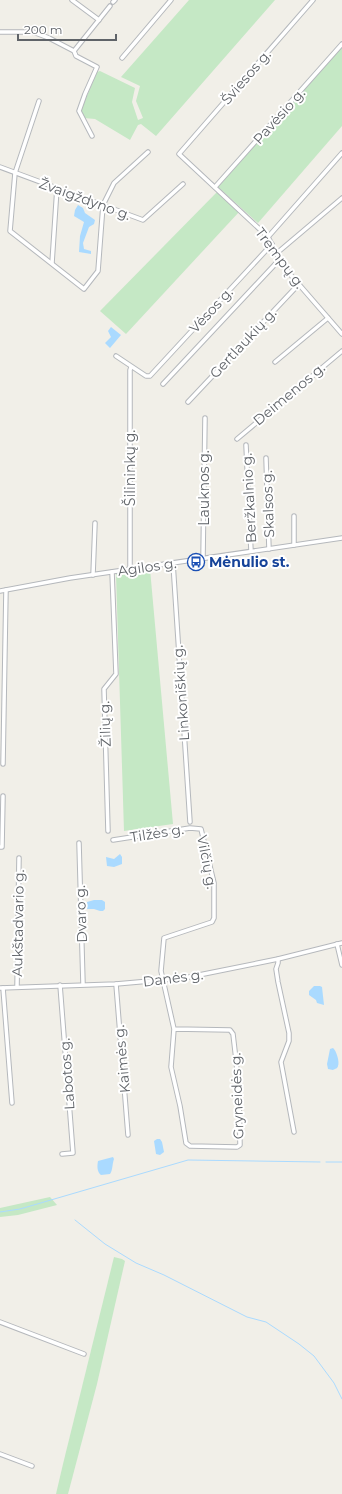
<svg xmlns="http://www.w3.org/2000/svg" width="342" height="1494" font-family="Montserrat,sans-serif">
<rect width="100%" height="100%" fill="#f1efe8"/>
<!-- green -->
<g fill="#c5e8c5">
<polygon points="189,0 275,0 156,136 141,124 138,125 130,140 95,119 84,118 81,110 97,72 100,71 135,88 132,102 138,120 143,118 136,101 140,86 121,77"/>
<polygon points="342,47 342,126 258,223 218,187"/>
<polygon points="218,191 239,212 126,334 100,311"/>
<polygon points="150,569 173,824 124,831 116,574"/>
<polygon points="50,1197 57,1205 18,1215 0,1217 0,1208"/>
<polygon points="114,1257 122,1259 125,1261 97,1384 68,1494 56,1494 63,1464"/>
</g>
<!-- water -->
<g fill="#aadaff">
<polygon points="78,205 83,208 85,213 95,220 94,224 89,227 83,243 84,249 91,251 91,254 79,252 80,236 84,222 74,216 75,210"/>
<polygon points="111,327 121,335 110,348 105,343 111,337 108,331"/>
<polygon points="120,854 122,857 122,864 114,867 107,866 106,857 114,859"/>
<polygon points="94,900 102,900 105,902 105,909 103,911 100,911 94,909 86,909 87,902"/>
<polygon points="314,986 320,986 322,987 324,1005 317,1003 316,1000 309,995 309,991"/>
<path d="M333 1048C336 1050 340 1062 338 1066 338 1068 335 1069 333 1070L328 1069 327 1064 330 1049Z"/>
<polygon points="157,1139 160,1139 162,1142 164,1152 160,1155 156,1154 154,1141"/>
<path d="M113 1157 114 1159C112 1164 113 1170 110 1174L101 1175C97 1172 97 1166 98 1161Z"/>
</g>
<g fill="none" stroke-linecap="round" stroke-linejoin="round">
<!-- stream -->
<g stroke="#aadaff" stroke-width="1">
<polyline points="326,1162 342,1162"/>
<polyline points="0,1212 20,1209 188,1160 320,1162"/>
<polyline points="75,1220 105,1244 136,1263 164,1275 247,1317 266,1322 299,1344 314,1356 334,1383 342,1399"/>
</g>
<!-- minor casing -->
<g stroke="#b5b8bc" stroke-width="5.5">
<g id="minor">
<polyline points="72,0 99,20"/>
<polyline points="313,0 179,154 268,237 283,266 342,334"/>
<polyline points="113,2 115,0"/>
<polyline points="0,32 33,32 49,38 74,51 76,56 97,67 85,94 79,111 92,136"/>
<polyline points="74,51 110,6"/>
<polyline points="122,58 171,0"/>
<polyline points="39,101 15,173 10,231 84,289 98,271 103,205 114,183 148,152"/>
<polyline points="0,167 143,220 183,184"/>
<polyline points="215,187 342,44"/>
<polyline points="268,237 342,153"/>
<polyline points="277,253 342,198"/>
<polyline points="52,263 57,188"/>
<polyline points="116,356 146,376 150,376 272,244"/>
<polyline points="275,362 328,318"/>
<polyline points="163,384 280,259"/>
<polyline points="188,402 299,284"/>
<polyline points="237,439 342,351"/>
<polyline points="246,445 251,551"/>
<polyline points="266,458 269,549"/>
<polyline points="294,516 294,545"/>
<polyline points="203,558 205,418"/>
<polyline points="173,563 190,822"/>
<polyline points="130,569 130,370 131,367"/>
<polyline points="93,575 95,523"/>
<polyline points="0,591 70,578 342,538"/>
<polyline points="3,764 6,590"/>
<polyline points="108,831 104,689 116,674 112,572"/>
<path d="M113 840 190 828 201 829 214 883V918L212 922 164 938 161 971 174 1029 230 1030 233 1034C238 1071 240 1108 240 1145L237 1147 190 1146 186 1143 180 1106 171 1067 174 1029"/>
<polyline points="79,843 83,984"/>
<polyline points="0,847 2,847 3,796"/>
<polyline points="337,944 342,965"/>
<polyline points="278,959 278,963 276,969 278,982 289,1033 289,1041 281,1062 294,1132"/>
<polyline points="116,984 128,1135"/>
<polyline points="60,985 73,1153 62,1154"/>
<polyline points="17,987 19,858"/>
<polyline points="0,988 116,984 184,978 278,959 342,943"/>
<polyline points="3,988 12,1103"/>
<polyline points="0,1322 84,1354"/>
<polyline points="0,1454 32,1466"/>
</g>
</g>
<!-- minor -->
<use href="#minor" stroke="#fff" stroke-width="3.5"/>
</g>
<!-- icons -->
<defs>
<g id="bus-ring" transform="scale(0.9)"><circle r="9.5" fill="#fff" stroke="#1a4fb4" stroke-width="1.5"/><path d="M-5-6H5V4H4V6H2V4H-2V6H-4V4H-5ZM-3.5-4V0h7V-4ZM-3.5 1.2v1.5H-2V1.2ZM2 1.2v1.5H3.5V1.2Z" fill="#1a4fb4"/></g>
</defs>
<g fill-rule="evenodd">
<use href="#bus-ring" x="196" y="562"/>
</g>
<g text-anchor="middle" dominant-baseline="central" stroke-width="4" stroke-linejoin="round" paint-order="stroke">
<!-- street labels -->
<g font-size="14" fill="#5f6368" stroke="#fff">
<text transform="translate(246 77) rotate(-49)">Šviesos g.</text>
<text transform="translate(279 116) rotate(-48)">Pavėsio g.</text>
<text transform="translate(85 199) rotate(20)">Žvaigždyno g.</text>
<text transform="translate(280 258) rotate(53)">Trempų g.</text>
<text transform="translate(211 310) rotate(-47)">Vėsos g.</text>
<text transform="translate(243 343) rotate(-47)">Gertlaukių g.</text>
<text transform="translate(289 394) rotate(-40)">Deimenos g.</text>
<text transform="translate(130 468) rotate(-90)">Šilininkų g.</text>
<text transform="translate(204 488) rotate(-90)">Lauknos g.</text>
<text transform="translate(249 498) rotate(-93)">Beržkalnio g.</text>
<text transform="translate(268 504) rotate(-92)">Skalsos g.</text>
<text transform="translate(147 567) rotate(-8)">Agilos g.</text>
<text transform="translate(181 693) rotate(-94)">Linkoniškių g.</text>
<text transform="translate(105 724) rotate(-92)">Žilių g.</text>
<text transform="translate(157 833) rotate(-9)">Tilžės g.</text>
<text transform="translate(207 862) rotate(79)">Vilčių g.</text>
<text transform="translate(81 914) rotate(-92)">Dvaro g.</text>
<text transform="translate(18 923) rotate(-89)">Aukštadvario g.</text>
<text transform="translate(173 978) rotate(-7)">Danės g.</text>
<text transform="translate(122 1059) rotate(-95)">Kaimės g.</text>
<text transform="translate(67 1074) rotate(-94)">Labotos g.</text>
<text transform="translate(237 1096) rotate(-92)">Gryneidės g.</text>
</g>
<!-- transit labels -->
<g font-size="14" font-weight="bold" fill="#164399" stroke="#fff" text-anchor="start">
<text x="209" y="562">Mėnulio st.</text>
</g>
</g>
<!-- scale -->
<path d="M18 34v6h98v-6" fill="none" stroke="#5f6368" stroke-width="2"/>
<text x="24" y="34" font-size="12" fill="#5f6368" stroke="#ffffff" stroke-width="3" paint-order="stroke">200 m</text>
</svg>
